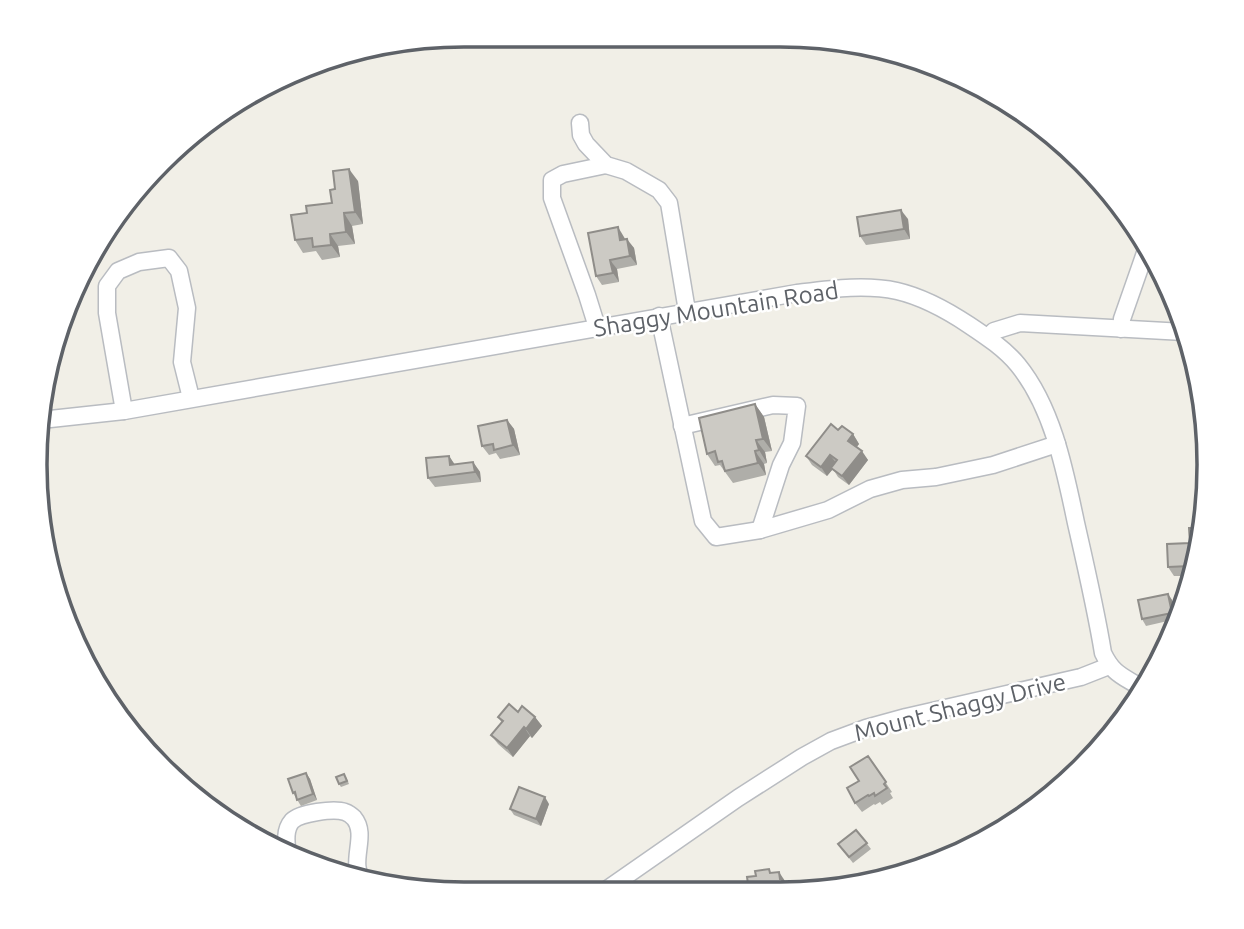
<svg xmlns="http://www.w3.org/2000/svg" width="1244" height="929" font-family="Ubuntu,sans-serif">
<rect width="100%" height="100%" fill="#f1efe7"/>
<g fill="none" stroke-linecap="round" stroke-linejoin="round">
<!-- minor casing -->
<g stroke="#b9bcc1" stroke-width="19">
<g id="minor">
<polyline points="580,123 581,135 586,144 606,165 626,171 659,190 669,203 687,311"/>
<polyline points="659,316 703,521 716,537 760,530 828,510 870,489 902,480 936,477 993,465 1057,444"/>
<polyline points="597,327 587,295 552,198 552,180 563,174 606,165"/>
<polyline points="1121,329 1122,319 1145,253"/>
<polyline points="988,337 994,331 1020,323 1184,332"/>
<polyline points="124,411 107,313 107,286 118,271 139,262 169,258 179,271 187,308 182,362 191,398"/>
<path d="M41 420 124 411 797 293C830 289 865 284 897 291 923 297 948 311 969 325 987 337 1005 349 1018 365 1053 408 1065 471 1076 523 1086 567 1096 610 1103 653 1114 676 1124 676 1143 689"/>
<polyline points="682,426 773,405 797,406 792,443 781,465 760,530"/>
<path d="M288 853C286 843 284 830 292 821 300 813 334 808 345 812 348 813 352 816 354 818 369 836 347 864 364 881"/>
<polyline points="603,892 738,798 802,757 831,741 866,728 906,717 1081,677 1109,666"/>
</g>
</g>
<!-- minor -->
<use href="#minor" stroke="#fff" stroke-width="16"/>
</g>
<!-- wall -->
<g fill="#afaea9">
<polygon points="581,35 614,35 615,43 587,43"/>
<polygon points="358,181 363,224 352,226 355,244 338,246 340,257 322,260 316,251 303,253 295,240 332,203 335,189"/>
<polygon points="908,219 910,239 866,245 860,236"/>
<polygon points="624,237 625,239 634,248 637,265 617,269 619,282 602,285 596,276"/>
<polygon points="755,404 764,417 772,451 765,452 767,463 764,464 766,475 733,483 720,465 715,466 707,454"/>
<polygon points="507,420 514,429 520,455 500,459 496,453 489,455 482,446"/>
<polygon points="838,430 853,434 859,444 857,447 868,460 849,485 838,477 833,469 827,476 812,465 806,456"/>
<polygon points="449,456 455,465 473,462 480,472 481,482 435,487 428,478"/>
<polygon points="1203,528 1187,576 1174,576 1168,567"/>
<polygon points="1168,594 1172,600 1174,612 1172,620 1146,626 1142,619"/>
<polygon points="518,712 535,717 542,726 532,738 530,736 513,757 498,744 491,735 502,723 498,717"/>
<polygon points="868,756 892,792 890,793 893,798 882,805 880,802 875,805 874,804 862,812 855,803 859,781"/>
<polygon points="306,773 310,779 317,800 301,806 293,793"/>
<polygon points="346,777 349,784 341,787 339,784"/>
<polygon points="549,804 541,826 514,815 510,809"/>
<polygon points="856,830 871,849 853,863 838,844"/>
</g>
<!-- shaded-wall -->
<g fill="#8f8d89">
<polygon points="609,35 614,35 615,43"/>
<polygon points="349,169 358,181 363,224 355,212"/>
<polygon points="901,210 908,219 910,239 904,229"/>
<polygon points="344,213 352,226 355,244 346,232"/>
<polygon points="618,227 624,237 627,249 620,240"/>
<polygon points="330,234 338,246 340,257 331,245"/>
<polygon points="627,239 634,248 637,265 630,256"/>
<polygon points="610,260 617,269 619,282 613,273"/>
<polygon points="755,404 764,417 772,451 763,439"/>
<polygon points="507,420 514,429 520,455 513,445"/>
<polygon points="853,434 859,444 854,450 848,441"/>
<polygon points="756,440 765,452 767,463 759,450"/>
<polygon points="755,451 764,464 766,475 758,463"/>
<polygon points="862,451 868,460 849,485 842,476"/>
<polygon points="830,455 837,464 827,476 821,467"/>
<polygon points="449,456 455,465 450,465"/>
<polygon points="473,462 480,472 481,482 475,472"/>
<polygon points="1168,594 1172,600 1174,612 1173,615 1172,613"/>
<polygon points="535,717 542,726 532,738 526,729"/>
<polygon points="524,727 530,736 513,757 507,748"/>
<polygon points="306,773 310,779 317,800 313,794"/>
<polygon points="545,797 549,804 541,826 536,819"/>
<polygon points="779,872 785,881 789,891 784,891 780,879"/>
</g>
<!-- building -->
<g fill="#cccac4" stroke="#8f8d89" stroke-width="2">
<polygon points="349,169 355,212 344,213 346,232 330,234 331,245 313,247 312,238 295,240 291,215 307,213 306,206 332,203 330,190 335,189 333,171"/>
<polygon points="901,210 904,229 860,236 857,217"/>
<polygon points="618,227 620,240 627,239 630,256 610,260 613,273 596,276 588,233"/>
<polygon points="755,404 763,439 756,440 759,450 755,451 758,463 725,471 722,461 718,462 715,451 707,454 699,418"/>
<polygon points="507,420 513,445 494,450 493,444 482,446 478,426"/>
<polygon points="831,424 838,430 842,426 853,434 848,441 862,451 842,476 831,468 837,460 830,455 821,467 806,456"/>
<polygon points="449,456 450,465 473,462 475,472 428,478 426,458"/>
<polygon points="1189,528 1203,528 1190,566 1168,567 1167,544 1190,543"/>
<polygon points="1168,594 1172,613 1142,619 1138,600"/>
<polygon points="509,704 518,712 522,706 535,717 526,729 524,727 507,748 491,735 503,721 498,717"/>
<polygon points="868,756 886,782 884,784 887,788 875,796 874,793 869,796 868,795 855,803 847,788 859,781 850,767"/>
<polygon points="306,773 313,794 297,800 295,792 293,793 288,779"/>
<polygon points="344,774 347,781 339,784 336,777"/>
<polygon points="519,787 545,797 536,819 510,809"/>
<polygon points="856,830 867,843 849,857 838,844"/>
<polygon points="769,869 770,873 779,872 780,879 782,879 784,891 749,891 747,877 756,876 755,871"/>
</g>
<g text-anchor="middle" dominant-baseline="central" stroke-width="5" stroke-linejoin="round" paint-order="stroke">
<!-- street labels -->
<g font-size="24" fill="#5e6268" stroke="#fff">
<text transform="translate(716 309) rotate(-9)">Shaggy Mountain Road</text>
<text transform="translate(960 707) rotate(-14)">Mount Shaggy Drive</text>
</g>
</g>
<!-- crop -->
<path d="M0 0H1244V929H0ZM464 47H780A417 417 0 0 1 1197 464V465A417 417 0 0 1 780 882H464A417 417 0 0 1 47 465V464A417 417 0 0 1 464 47Z" fill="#fff" fill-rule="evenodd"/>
<path fill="none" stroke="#5e6268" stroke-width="3.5" d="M464 47H780A417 417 0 0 1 1197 464V465A417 417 0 0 1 780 882H464A417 417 0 0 1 47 465V464A417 417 0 0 1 464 47Z"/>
</svg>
